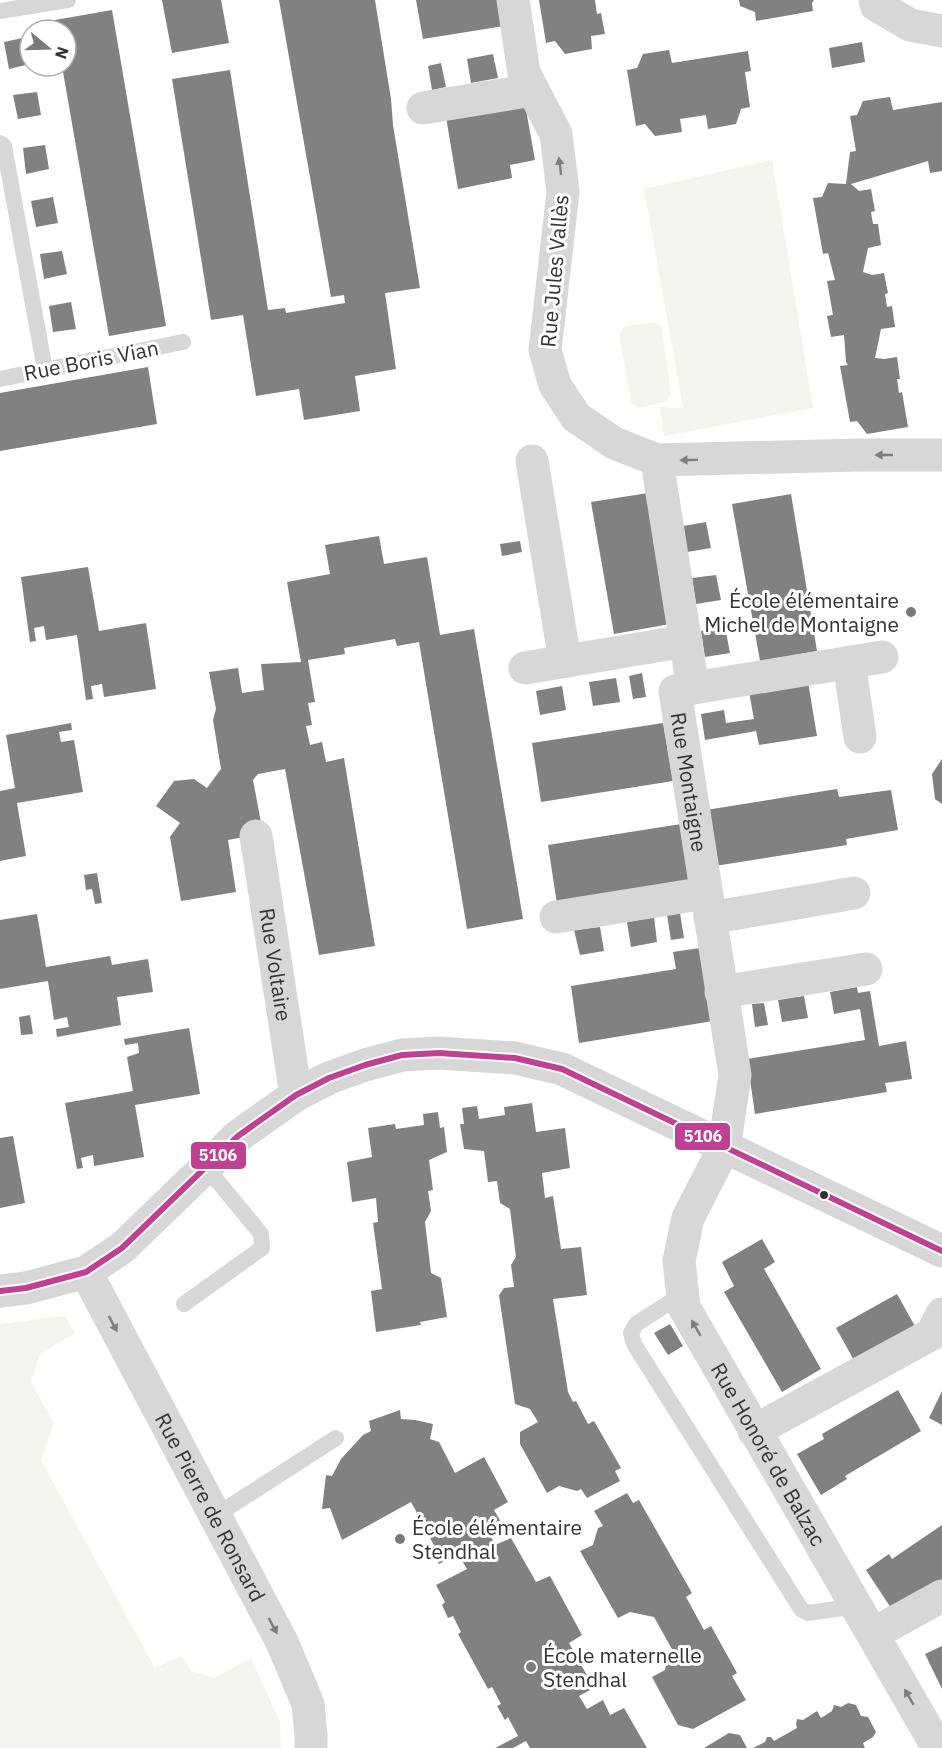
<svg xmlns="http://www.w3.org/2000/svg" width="942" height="1748" font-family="'IBM Plex Sans',sans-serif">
<rect width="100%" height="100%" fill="#fff"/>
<!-- green -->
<g fill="#f1f5ed">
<polygon points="772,160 813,408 664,436 660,407 683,408 644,189"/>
<polygon points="655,323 662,328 671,393 667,401 639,408 631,403 619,334 625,326"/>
<polygon points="65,1316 75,1333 40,1354 31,1382 54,1423 41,1460 155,1668 181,1656 192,1671 214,1678 251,1658 280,1722 281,1748 0,1748 0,1324"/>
</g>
<!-- building -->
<g fill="#818181">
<polygon points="162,0 221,0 229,43 172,53"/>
<polygon points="279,0 375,0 391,99 393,125 420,288 385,293 396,369 355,376 360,411 304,420 299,389 256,396 243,315 211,320 172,79 230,70 268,310 285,308 286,313 345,303 344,295 331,297"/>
<polygon points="416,0 499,0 504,26 423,39"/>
<polygon points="539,0 595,0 597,14 601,13 605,34 591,36 592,49 565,54 555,41 546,43"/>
<polygon points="739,0 814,0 812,3 813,11 756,21 755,12 740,6"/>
<polygon points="112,10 166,326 109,336 62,66 66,66 66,30 56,30 55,20"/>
<polygon points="27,37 30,64 9,69 4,42"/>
<polygon points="862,42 865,62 832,68 829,48"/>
<polygon points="669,50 672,63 748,51 751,71 745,72 750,107 741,109 736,124 708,129 706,115 680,119 682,132 655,136 645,124 636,126 627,70 637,68 643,54"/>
<polygon points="493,54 498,78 471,83 467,59"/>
<polygon points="441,63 446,87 432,90 428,66"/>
<polygon points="37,92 41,115 18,119 13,95"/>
<polygon points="890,97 893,110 942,102 942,171 930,173 928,161 851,184 859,191 871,189 875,211 871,212 873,224 878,224 881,245 868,248 863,272 872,275 884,273 888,293 885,294 887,307 892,306 895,327 881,329 875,358 884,359 897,357 900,379 897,379 899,393 902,392 908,427 867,434 857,421 850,422 840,366 848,365 846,362 844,335 831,337 827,316 833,315 827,281 835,280 828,253 823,254 813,198 822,197 828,183 846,184 850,152 856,151 850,116 857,115 863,101"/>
<polygon points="525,104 535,160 510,165 512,178 458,189 446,117"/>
<polygon points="45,145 49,169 26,174 23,148"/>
<polygon points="53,197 58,223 36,227 31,201"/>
<polygon points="62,251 67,274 44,279 40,254"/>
<polygon points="71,302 76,329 53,332 49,306"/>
<polygon points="148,367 157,424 0,451 0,393"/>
<polygon points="648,493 670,624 614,634 591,502"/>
<polygon points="791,494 817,651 760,661 732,504"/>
<polygon points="706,522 711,548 687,552 683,526"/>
<polygon points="379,536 384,564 427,557 440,635 474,629 523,919 467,929 419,642 397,646 395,639 344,648 345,654 308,660 315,702 308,703 312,725 306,726 310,745 322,742 326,762 344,758 375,946 319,955 285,769 258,774 253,780 263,833 228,840 236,892 181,901 170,837 180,823 156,806 174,781 194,779 207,788 221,769 213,720 216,709 209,672 238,668 242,693 264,690 261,664 301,662 287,582 330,574 325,545"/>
<polygon points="520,541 522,552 502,556 500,544"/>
<polygon points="88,567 99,631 146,623 156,689 104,697 102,684 91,686 93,699 86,700 77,635 46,640 44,626 34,628 36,641 30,642 21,577"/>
<polygon points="716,575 721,600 696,604 692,578"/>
<polygon points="725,627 730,653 705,657 701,631"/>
<polygon points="642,673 646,697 633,699 629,676"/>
<polygon points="616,678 620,702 593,706 589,682"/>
<polygon points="808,682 817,736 759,745 756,731 705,740 701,714 724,710 726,723 754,719 749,692"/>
<polygon points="562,686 566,710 540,715 536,691"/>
<polygon points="71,723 72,730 59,732 61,742 74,740 83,792 17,803 26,856 0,861 0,791 15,788 6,735"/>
<polygon points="663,723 673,781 541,802 532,743"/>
<polygon points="942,759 942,804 935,799 932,774"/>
<polygon points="837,789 839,797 891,790 898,830 846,839 847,845 715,866 706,810"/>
<polygon points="681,824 690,882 557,904 548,845"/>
<polygon points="97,873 102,903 95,904 92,889 86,890 84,875"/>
<polygon points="680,913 684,938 671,940 667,915"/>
<polygon points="37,914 46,967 110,956 112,965 148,959 153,992 117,997 121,1025 57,1037 56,1029 69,1027 67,1017 54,1020 48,981 0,989 0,920"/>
<polygon points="654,917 657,942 631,947 627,922"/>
<polygon points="600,927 604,951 580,955 574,930"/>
<polygon points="700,948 713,1021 579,1043 571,986 676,969 673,952"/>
<polygon points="857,987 858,993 870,991 879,1046 906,1041 912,1079 885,1083 887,1092 755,1114 747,1059 865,1040 860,1009 834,1014 831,997 830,992"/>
<polygon points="804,996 808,1018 782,1022 778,1000"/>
<polygon points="764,1003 768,1025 755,1027 752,1004"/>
<polygon points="30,1015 33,1034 21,1035 19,1017"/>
<polygon points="189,1028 200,1094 135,1105 144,1157 94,1166 93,1155 81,1158 83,1168 77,1169 65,1103 133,1091 127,1057 139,1053 138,1043 125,1045 124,1039"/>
<polygon points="532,1103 536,1132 565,1128 570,1168 542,1173 545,1198 553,1196 561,1249 581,1247 587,1295 553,1299 568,1392 573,1402 576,1401 588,1424 594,1421 621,1468 615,1471 620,1481 587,1498 581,1489 577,1491 559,1486 547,1493 520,1444 520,1432 538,1422 530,1409 515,1404 499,1295 504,1288 514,1287 511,1265 516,1257 510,1209 500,1203 497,1181 488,1182 484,1151 464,1149 460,1124 464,1124 462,1108 477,1106 479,1119 505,1115 504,1107"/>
<polygon points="438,1112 440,1128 444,1127 447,1152 429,1160 433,1190 428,1191 431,1211 425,1222 431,1273 441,1278 447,1317 420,1322 421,1325 376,1332 371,1291 382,1289 373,1223 378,1222 376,1198 352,1202 347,1162 372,1157 368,1128 395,1124 396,1129 424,1125 423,1114"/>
<polygon points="13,1136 25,1203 0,1208 0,1138"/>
<polygon points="762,1239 775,1262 764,1269 821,1369 782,1392 724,1292 734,1286 722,1262"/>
<polygon points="897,1294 916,1328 855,1362 836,1328"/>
<polygon points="670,1324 683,1346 668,1355 654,1333"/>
<polygon points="898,1390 921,1431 845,1476 847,1479 821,1495 797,1454 824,1439 822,1434"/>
<polygon points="942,1391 942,1425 929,1418"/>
<polygon points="400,1410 401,1419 415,1420 433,1424 430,1439 439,1442 455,1473 484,1457 508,1502 494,1510 502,1524 488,1531 495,1545 511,1538 536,1582 550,1576 582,1635 569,1643 594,1688 579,1696 587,1709 603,1700 610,1715 624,1708 647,1748 530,1748 526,1741 513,1748 495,1748 518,1736 508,1717 505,1720 497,1706 501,1704 492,1687 488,1689 458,1634 461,1632 453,1616 448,1618 442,1605 445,1602 436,1585 467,1569 458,1554 439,1564 432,1551 436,1549 427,1532 423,1534 417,1522 421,1520 411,1502 342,1540 330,1508 322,1509 326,1475 332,1476 341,1459 363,1435 371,1431 369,1421"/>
<polygon points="627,1493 633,1503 639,1500 692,1593 686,1597 704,1630 711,1626 737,1673 732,1676 746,1700 693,1729 678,1725 652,1677 665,1670 668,1653 673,1651 654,1617 630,1612 618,1618 580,1551 593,1545 598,1528 603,1526 594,1511"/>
<polygon points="942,1525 942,1581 891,1608 866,1570 889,1554 892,1559"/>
<polygon points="942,1646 942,1689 925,1654"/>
<polygon points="848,1703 856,1705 861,1716 868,1717 876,1732 873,1737 863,1743 865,1748 753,1748 765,1742 767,1737 771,1737 774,1741 797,1728 796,1724 797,1719 803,1720 817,1711 821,1718 832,1711 834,1705 841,1707"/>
<polygon points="729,1733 740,1735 747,1748 704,1748"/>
</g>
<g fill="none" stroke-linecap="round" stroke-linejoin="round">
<!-- service -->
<g stroke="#d7d7d7" stroke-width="16">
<polyline points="0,11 68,0"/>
<polyline points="0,143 4,146 45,370"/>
<polyline points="0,379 183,342"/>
<polyline points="683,1294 636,1324 631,1333 634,1344 801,1609 808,1613 857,1606"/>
<polyline points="184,1304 262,1248 261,1234 206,1167"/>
<polyline points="215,1516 336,1438"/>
</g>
<!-- minor -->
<g stroke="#d7d7d7" stroke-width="33">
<polyline points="513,0 524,73 556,134 563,192 545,350 555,385 576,417 614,443 657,460 859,455 942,455"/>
<polyline points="875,0 876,5 910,25 942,31"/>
<polyline points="423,108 533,90"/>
<polyline points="532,461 565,661"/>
<path id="s1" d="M659 474 693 688 675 691 735 1075 724 1148 688 1218 679 1261 684 1307 938 1748"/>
<polyline points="849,662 860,737"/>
<polyline points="525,668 686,641"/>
<polyline points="693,688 882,657"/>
<path id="s2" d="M256 836 296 1095"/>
<polyline points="556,917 706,893"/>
<polyline points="710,918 854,893"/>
<polyline points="721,992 866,969"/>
<path id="s3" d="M86 1272 282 1642 308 1704 311 1735V1748"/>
<polyline points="0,1291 26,1288 86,1272 122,1248 238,1136 296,1095 329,1078 365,1065 402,1055 439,1053 515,1058 562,1069 942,1251"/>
<polyline points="754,1431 932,1334 942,1314"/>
<polyline points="873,1634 942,1596"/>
</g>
<!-- bus-1 casing -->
<g stroke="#fff" stroke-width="10">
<polyline id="bus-1" points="0,1291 26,1288 86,1272 122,1248 238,1136 296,1095 329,1078 365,1065 402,1055 439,1053 515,1058 562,1069 942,1251"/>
</g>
<!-- bus-1 -->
<use href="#bus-1" stroke="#c04191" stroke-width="6"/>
</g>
<!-- one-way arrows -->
<defs><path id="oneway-solid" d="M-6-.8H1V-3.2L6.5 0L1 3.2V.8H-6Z" transform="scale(1.5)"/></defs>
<g fill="#7d7d7d">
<use href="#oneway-solid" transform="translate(560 166) rotate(-97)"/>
<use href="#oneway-solid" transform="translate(884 455) rotate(180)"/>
<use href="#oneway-solid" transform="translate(689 460) rotate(179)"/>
<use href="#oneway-solid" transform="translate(113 1324) rotate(62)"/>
<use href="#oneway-solid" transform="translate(696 1328) rotate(-120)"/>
<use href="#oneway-solid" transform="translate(273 1626) rotate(62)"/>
<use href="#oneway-solid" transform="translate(909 1697) rotate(-120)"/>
</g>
<!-- markers -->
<g fill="#7a7a7a" stroke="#fff" stroke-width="2">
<circle cx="911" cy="612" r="6"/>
<circle cx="400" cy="1539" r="6"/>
<circle cx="531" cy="1667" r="6"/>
</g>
<circle fill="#333" stroke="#fff" stroke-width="2" cx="824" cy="1195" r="5"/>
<g text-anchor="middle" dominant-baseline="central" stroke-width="6" stroke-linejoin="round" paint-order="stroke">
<!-- street labels -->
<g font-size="21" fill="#333" stroke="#fff">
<text transform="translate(554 271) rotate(-85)">Rue Jules Vallès</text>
<text transform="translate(91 360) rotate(-11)">Rue Boris Vian</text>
<text stroke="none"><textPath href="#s1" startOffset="327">Rue Montaigne</textPath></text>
<text stroke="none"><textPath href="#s2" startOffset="130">Rue Voltaire</textPath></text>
<text stroke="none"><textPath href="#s1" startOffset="1036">Rue Honoré de Balzac</textPath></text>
<text stroke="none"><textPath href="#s3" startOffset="266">Rue Pierre de Ronsard</textPath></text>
</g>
<!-- poi labels -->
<g font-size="21" fill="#333" stroke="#fff" text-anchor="start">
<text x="899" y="600" text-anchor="end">École élémentaire<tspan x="899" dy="24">Michel de Montaigne</tspan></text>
<text x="412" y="1527">École élémentaire<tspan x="412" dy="24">Stendhal</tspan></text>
<text x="543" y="1655">École maternelle<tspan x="543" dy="24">Stendhal</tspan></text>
</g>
</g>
<g stroke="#fff" stroke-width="2">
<rect x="674" y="1122" width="57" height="29" rx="6" fill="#c04191"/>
<rect x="190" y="1141" width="57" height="29" rx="6" fill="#c04191"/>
</g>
<g font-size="16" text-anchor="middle" font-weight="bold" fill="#fff">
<text x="703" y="1142">5106</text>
<text x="218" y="1161">5106</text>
</g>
<!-- north arrow -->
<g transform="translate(48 48) rotate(109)"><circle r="28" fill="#ffffff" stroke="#adadad" stroke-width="1.5"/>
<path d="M0-4.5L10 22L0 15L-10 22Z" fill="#7a7a7a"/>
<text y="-9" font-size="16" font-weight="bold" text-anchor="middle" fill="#333333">N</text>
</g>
</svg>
